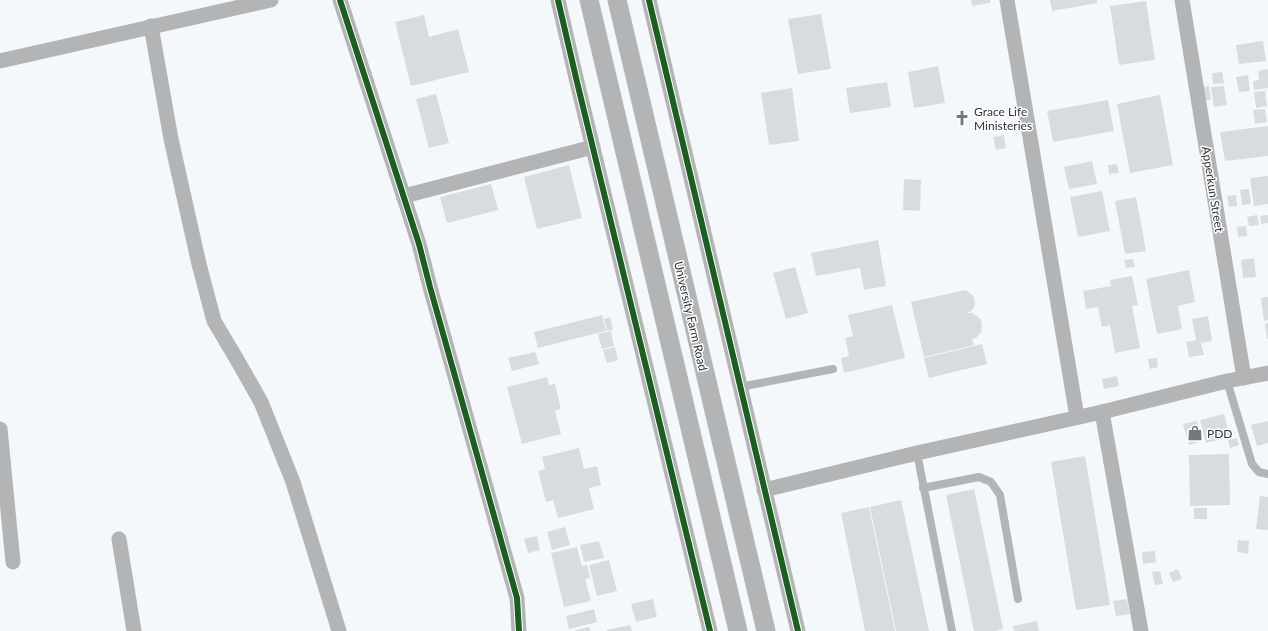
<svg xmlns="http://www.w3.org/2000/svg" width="1268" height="631" font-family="Lato,sans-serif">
<rect width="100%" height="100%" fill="#f5f8fb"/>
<!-- building -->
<g fill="#d8dbe0">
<polygon points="971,0 990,0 990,3 972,6"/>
<polygon points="1050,0 1097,0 1097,3 1052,11"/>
<polygon points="1146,1 1155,60 1119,65 1110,6"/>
<polygon points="821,14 831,69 798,74 788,19"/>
<polygon points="424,15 429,37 458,29 469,72 411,86 395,22"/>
<polygon points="1263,41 1266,61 1239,64 1236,45"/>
<polygon points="938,66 945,103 914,108 908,72"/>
<polygon points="1268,69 1268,79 1259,80 1258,71"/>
<polygon points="1222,72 1224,83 1213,84 1212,73"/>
<polygon points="1248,75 1250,91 1239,92 1236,77"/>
<polygon points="1268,79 1268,88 1254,90 1253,81"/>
<polygon points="887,82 891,107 850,113 846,88"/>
<polygon points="1209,86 1211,100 1204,101 1202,87"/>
<polygon points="1224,86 1227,105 1214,107 1211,87"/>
<polygon points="792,88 799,141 769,145 761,93"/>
<polygon points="1265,91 1267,106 1256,108 1254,92"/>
<polygon points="436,94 449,143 429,148 416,99"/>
<polygon points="1160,95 1173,165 1130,173 1117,104"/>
<polygon points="1108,100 1114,131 1053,142 1047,111"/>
<polygon points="1265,109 1267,122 1255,124 1253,110"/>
<polygon points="1268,126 1268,156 1225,161 1220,132"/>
<polygon points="1004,135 1006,148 996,150 993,137"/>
<polygon points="1092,161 1097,184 1069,189 1064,167"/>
<polygon points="1117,164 1119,173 1109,174 1108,165"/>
<polygon points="569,165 582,218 537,229 524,177"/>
<polygon points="1268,176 1268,204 1254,206 1250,178"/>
<polygon points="904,179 921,180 920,211 903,210"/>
<polygon points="491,184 498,210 447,223 440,197"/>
<polygon points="1249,189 1251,204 1242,205 1240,190"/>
<polygon points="1102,191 1110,231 1078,237 1070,197"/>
<polygon points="1236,195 1237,206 1229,207 1227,196"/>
<polygon points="1136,197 1146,251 1125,254 1115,201"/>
<polygon points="1257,215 1259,225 1249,226 1247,217"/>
<polygon points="1268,215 1268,223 1261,224 1260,216"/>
<polygon points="1246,226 1247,236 1238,237 1237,227"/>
<polygon points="878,240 886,286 864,290 860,268 816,276 811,253"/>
<polygon points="1254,258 1256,277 1243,278 1241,260"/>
<polygon points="1133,259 1135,267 1126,268 1124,260"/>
<polygon points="795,267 808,313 786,319 773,273"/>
<polygon points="1189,270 1195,302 1178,306 1182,329 1157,334 1146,279"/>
<polygon points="1132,276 1138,305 1132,306 1140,348 1115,353 1110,325 1102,327 1098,307 1086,309 1083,291 1111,286 1110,280"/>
<polygon points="966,290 970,293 974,297 975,302 974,307 971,311 966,313 972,313 977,316 981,320 982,326 981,332 977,337 972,339 974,345 924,357 911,302"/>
<polygon points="1268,297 1268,320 1264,321 1261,298"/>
<polygon points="892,305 905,358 844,373 841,358 849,356 845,338 853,336 848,315"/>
<polygon points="602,315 606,331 538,348 534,332"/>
<polygon points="1208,316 1212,341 1201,343 1204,355 1189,357 1186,342 1196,340 1192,319"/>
<polygon points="610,317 613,330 607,331 604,319"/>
<polygon points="1268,323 1268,339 1267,339 1265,324"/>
<polygon points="611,331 614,346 602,349 598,334"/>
<polygon points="982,344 987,364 929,378 924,358"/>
<polygon points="615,347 618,360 607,363 603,350"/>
<polygon points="535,352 539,364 512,371 508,358"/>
<polygon points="1157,358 1158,367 1150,369 1148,359"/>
<polygon points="1117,376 1119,386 1104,389 1102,379"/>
<polygon points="547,377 549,385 555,384 561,409 555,411 561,434 522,444 507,387"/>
<polygon points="1224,414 1230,437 1206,443 1200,420"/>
<polygon points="1197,421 1202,441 1189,445 1183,424"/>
<polygon points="1268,421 1268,443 1257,446 1251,425"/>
<polygon points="1237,438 1239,445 1230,448 1228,440"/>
<polygon points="579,448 584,469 597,466 601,485 589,488 594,509 558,518 553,500 546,502 538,471 545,469 542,457"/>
<polygon points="1229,454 1230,505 1190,506 1189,455"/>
<polygon points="1085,456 1110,605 1076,610 1051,462"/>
<polygon points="974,489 1003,629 995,631 974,631 946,495"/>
<polygon points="1260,496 1268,497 1268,530 1256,529"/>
<polygon points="901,500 929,631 896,631 870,507"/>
<polygon points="869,507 895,631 865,631 841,513"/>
<rect x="1194" y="508" width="13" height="11"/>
<polygon points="565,527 570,545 552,550 547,532"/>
<polygon points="537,536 540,550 528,553 524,539"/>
<polygon points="1238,540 1249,541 1248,554 1237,552"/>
<polygon points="599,541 604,558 584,562 580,545"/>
<polygon points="577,547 582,566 587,565 590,578 585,579 591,601 564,607 551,553"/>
<polygon points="1155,551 1156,562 1143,564 1142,552"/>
<polygon points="609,560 617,591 597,596 589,565"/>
<polygon points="1178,569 1182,579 1173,582 1169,573"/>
<polygon points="1160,571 1163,584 1155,585 1152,572"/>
<polygon points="653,599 657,617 636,622 631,604"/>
<polygon points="1127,599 1130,614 1116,616 1113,601"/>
<polygon points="594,609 597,622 569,629 566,616"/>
<polygon points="1037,621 1039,631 1014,631 1013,626"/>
<polygon points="630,625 632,631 607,631 607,630"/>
<polygon points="589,627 590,631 575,631 575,630"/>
</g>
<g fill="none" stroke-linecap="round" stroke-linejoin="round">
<!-- service -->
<g stroke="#b2b4b6" stroke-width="8">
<polyline points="1227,381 1252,464 1259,472 1268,474"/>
<polyline points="740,387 833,369"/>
<polyline points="917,453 952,631"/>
<polyline points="923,488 979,477 991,482 1000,495 1018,599"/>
</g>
<!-- minor -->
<g stroke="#b2b4b6" stroke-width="15">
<polyline points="340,0 419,244 430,287 517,598 519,631"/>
<polyline points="558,0 577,82 710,631"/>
<polyline points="649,0 798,631"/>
<polyline points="1007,0 1077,417"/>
<polyline points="1182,0 1244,378"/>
<polyline points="151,26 171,139 199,264 214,321 236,358 261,402 293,482 339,631"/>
<polyline points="0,61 271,0"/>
<polyline points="404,196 593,147"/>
<polyline points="1102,412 1141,631"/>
<polyline points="0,429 13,562"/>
<polyline points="764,490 917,453 1102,412 1227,381 1268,373"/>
<polyline points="119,539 134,631"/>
</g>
<!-- tertiary -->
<g stroke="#b2b4b6" stroke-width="19">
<polyline points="589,0 738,631"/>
<polyline points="617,0 766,631"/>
</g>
<!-- cycleway casing -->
<g stroke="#fff" stroke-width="8">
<g id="cycleway">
<polyline points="340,0 419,244 430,287 517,598 519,631"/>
<polyline points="558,0 577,82 710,631"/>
<polyline points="649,0 798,631"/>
</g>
</g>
<!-- cycleway -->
<use href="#cycleway" stroke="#1b5e20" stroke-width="6"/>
</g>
<!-- icons -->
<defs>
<g id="church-bare" transform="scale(1.2)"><path d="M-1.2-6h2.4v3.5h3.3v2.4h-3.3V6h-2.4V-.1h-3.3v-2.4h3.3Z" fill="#74777c" stroke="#fff" stroke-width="2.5" paint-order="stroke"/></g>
<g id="shop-bare" transform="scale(1.2)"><path d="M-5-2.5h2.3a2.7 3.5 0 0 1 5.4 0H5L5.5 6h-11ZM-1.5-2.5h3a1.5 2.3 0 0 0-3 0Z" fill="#74777c" stroke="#fff" stroke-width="2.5" paint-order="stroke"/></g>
</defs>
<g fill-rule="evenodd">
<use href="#church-bare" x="962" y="118"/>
<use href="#shop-bare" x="1195" y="433"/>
</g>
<g text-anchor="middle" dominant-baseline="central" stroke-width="3" stroke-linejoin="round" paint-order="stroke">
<!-- poi labels -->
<g font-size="12" fill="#2e3237" stroke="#fff" text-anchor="start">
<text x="974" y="111">Grace Life<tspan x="974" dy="14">Ministeries</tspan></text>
<text x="1207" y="433">PDD</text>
</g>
<!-- street labels -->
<g font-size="12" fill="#2e3237" stroke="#fff">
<text transform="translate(1213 189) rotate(81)">Apperkun Street</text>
<text transform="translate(691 316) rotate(77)">University Farm Road</text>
</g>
</g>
</svg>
